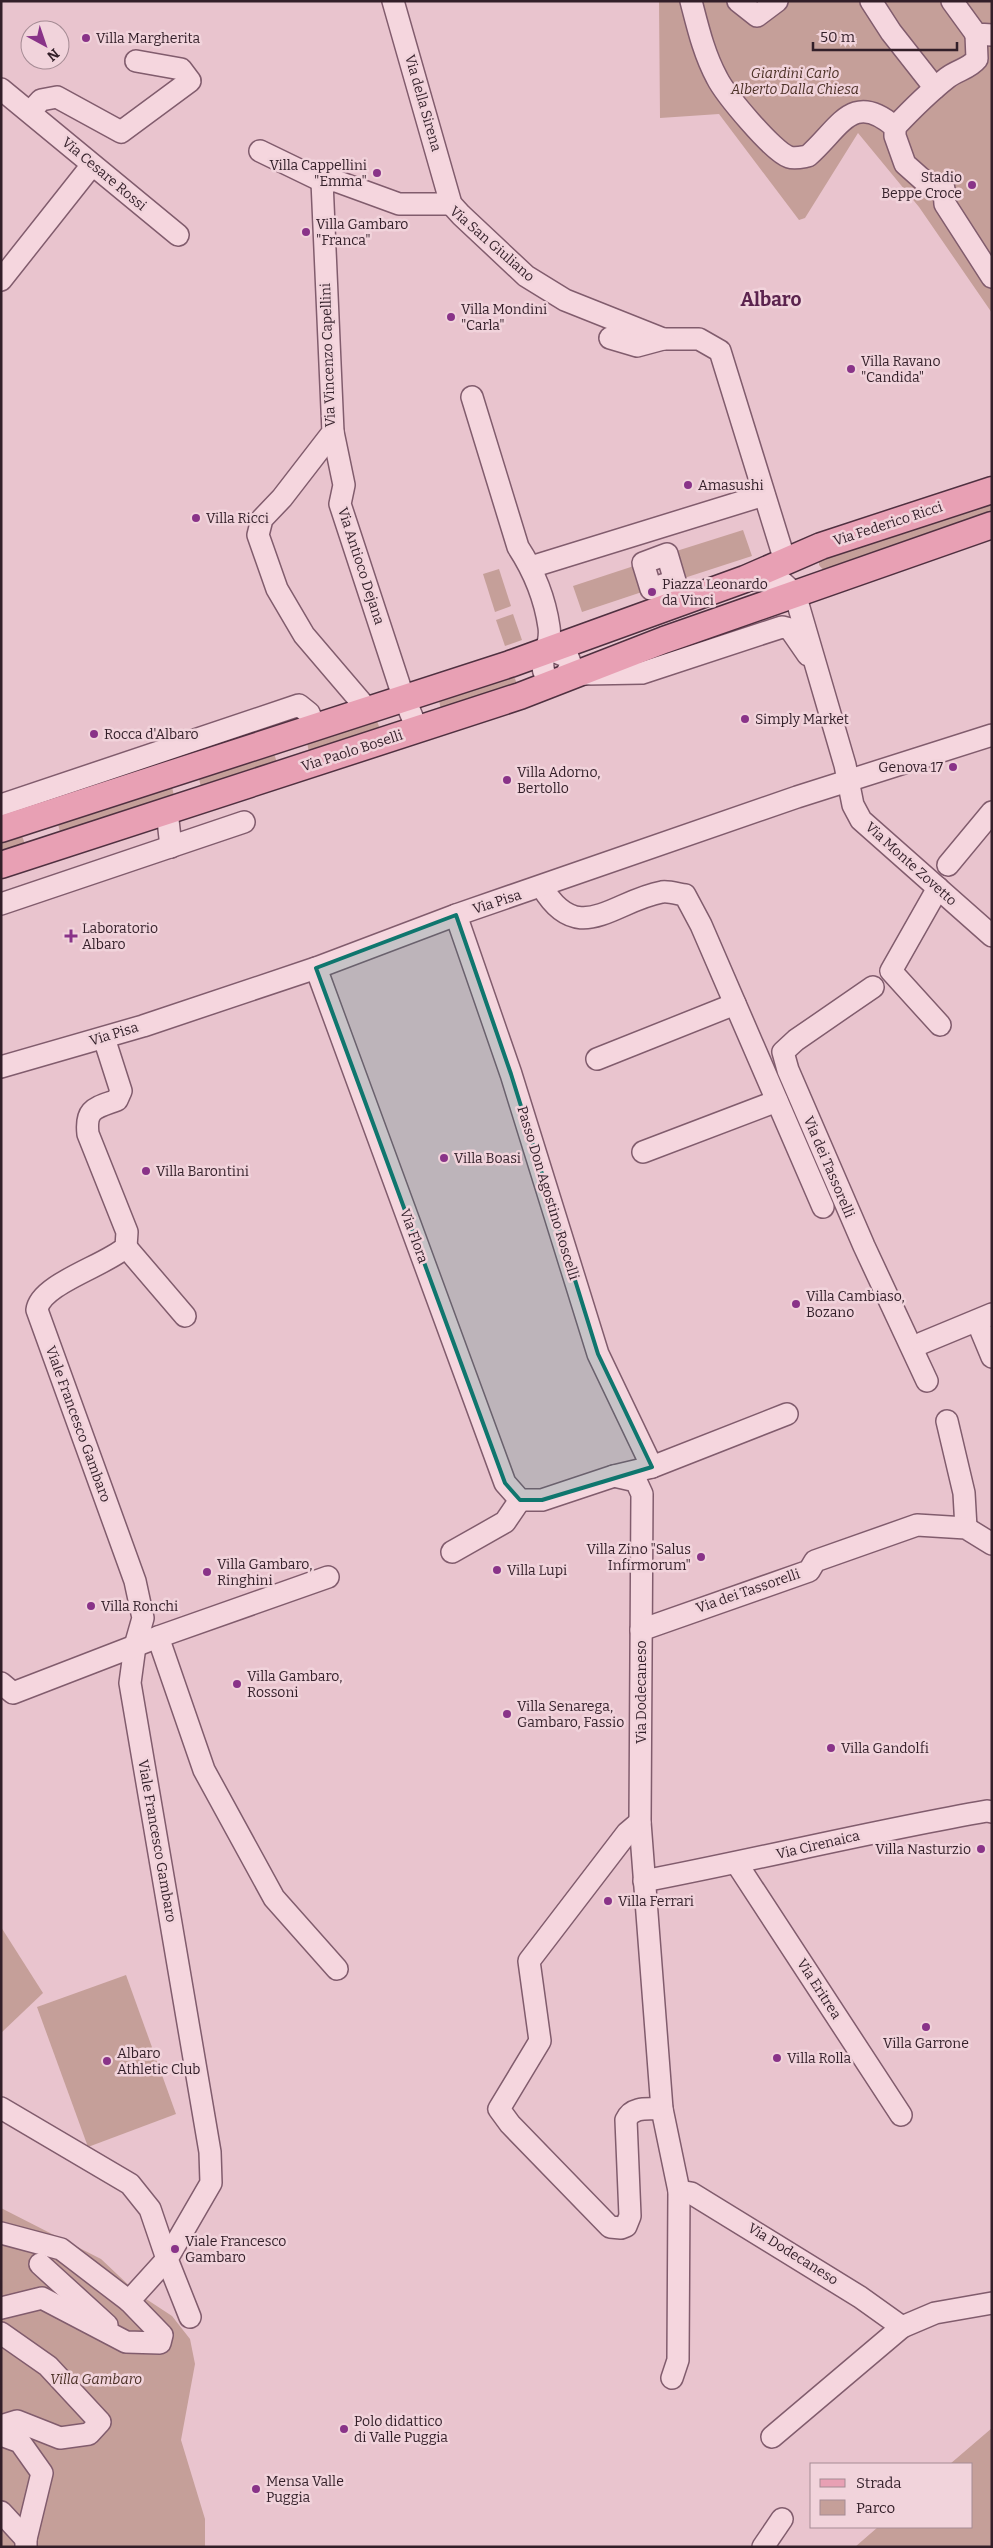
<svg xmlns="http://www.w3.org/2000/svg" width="993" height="2548" font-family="Bitter,serif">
<rect width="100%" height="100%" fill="#e9c4ce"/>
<!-- green -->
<g fill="#c59f99">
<polygon points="659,1 992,1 992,313 919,207 858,133 805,218 799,220 719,114 660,118"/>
<polygon points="992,503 992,515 825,572 819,565 819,561 823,560"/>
<polygon points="743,530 752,556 675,581 667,554"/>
<polygon points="643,563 651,589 582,612 573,586"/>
<polygon points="499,569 511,606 495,612 483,574"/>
<polygon points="513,614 522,640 505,646 496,620"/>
<polygon points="514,676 517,684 441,709 439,701"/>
<polygon points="377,721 380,729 309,752 307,743"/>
<polygon points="274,754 277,762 201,787 199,779"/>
<polygon points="172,787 174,796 60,832 58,824"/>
<polygon points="22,836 25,844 1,852 1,842"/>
<polygon points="1,1927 43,1993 1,2033"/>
<polygon points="126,1975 176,2114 88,2147 37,2007"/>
<polygon points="1,2208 101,2259 137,2293 172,2316 190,2339 195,2364 181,2440 205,2519 205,2547 1,2547"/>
<polygon points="992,2428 992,2547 855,2547 878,2527 972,2527 972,2464 950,2464"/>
</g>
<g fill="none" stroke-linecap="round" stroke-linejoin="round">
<!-- minor casing -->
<g stroke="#815c6d" stroke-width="24">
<g id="minor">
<polyline points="393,1 451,204 461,215 526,276 565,300 663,339 699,339 720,351 785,561"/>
<path d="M691 1C698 28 704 54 717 78 725 94 773 152 789 157 795 159 802 157 808 156 840 128 852 90 895 127V136L905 164 923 180 944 189 945 204 992 277"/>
<polyline points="738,1 757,16 777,1"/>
<polyline points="871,1 891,32 935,88"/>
<polyline points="952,1 976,34 992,35"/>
<polyline points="1,89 178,235"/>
<polyline points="30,112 41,100 57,97 121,132 190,81 181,69 136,61"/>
<path d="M895 127C912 109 928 93 947 78 957 70 969 69 977 59L976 34"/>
<polyline points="260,151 322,181 336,181 399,204 451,204"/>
<polyline points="322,181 333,432 282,498 262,519 258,535 277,589 304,635 368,710"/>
<polyline points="1,280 92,165"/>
<polyline points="610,338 637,346 663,339"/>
<path d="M472 397 518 547C533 570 545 599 549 627 553 652 531 661 552 685"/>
<polyline points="333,432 344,485 340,504 400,687 417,729"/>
<polygon points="667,554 675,581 651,589 643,563"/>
<polyline points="531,567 764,495"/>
<polyline points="745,579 783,583 795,594 845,765 853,805 861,820 992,936"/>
<polyline points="548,649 568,657 571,665 564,679"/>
<polyline points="585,674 642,673 782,627 790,629 808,655"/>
<polyline points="1,805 299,705 309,713 315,727"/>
<polyline points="167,811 171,847"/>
<polyline points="948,865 992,812"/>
<path d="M542 887C578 948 613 901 662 892 669 891 678 894 685 895L701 925 823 1207"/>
<polyline points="938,888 891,971 940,1025"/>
<polyline points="1,904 244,822"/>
<polyline points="456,915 511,1074 598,1354 652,1467"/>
<polyline points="316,968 505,1483 520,1500 542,1500 614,1476 652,1467 787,1414"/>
<polyline points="873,987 796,1040 783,1052 788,1070 864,1246 927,1381"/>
<path d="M104 1038 121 1091 117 1100C96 1108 85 1108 88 1134L127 1232 126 1247C107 1265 40 1284 37 1310L135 1581 143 1618 135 1646 130 1683 210 2152 211 2183 167 2259 190 2317"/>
<polyline points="597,1059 735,1004"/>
<polyline points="1,1067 143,1026 316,968 456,915 797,797 992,735"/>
<polyline points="643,1152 777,1101"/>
<polyline points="126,1247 185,1316"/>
<polyline points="977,1321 992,1357"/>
<polyline points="922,1343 992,1314"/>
<polyline points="947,1421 964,1493 966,1528"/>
<polyline points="614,1476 636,1481 642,1494 640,1822 662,2109 679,2191 678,2360 672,2378"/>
<polyline points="452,1552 505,1522 520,1500"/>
<polyline points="641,1630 809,1571 815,1561 917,1525 966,1528 992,1544"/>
<polyline points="158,1637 204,1770 274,1898 337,1969"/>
<polyline points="1,1683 13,1693 158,1637 328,1577"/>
<path d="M640 1822 627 1833 529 1961 540 2041 499 2109 510 2124 610 2227 621 2228 626 2226 630 2216 626 2120C632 2106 648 2109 662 2109"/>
<polyline points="737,1864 901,2115"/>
<path d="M644 1881C759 1859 872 1831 987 1811L992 1812"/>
<polyline points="1,2108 130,2184 150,2209 167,2259 129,2301 162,2335 160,2343 126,2342 42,2298 1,2308"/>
<polyline points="679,2191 691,2193 860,2297 902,2327 772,2437"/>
<polyline points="1,2233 61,2249 129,2301"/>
<polyline points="40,2264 107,2325"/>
<polyline points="902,2327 935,2313 992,2303"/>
<polyline points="1,2333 48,2366 100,2422 89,2434 60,2438 17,2421 1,2426"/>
<polyline points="1,2435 20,2442 42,2473 26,2539 26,2547"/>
<polyline points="1,2512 26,2539"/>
<polyline points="763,2547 782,2519"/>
</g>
</g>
<!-- major casing -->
<g stroke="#4f3040" stroke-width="29">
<g id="major">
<polyline points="1,829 510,664 745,579 821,546 992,490"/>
<polyline points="1,865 520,696 664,640 992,525"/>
</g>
</g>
<!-- minor -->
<use href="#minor" stroke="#f5d6de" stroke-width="21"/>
<!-- major -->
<use href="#major" stroke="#e8a0b4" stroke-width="26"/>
</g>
<!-- marked area -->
<path fill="#0f766e" fill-opacity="0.2" stroke="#0f766e" stroke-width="4" stroke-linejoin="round" d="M456 915 511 1074 598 1354 652 1467 542 1500H520L505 1483 316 968Z"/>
<!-- markers -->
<g fill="#893388" stroke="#f1d3db" stroke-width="2">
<circle cx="86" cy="38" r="5"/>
<circle cx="377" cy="173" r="5"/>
<circle cx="972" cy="185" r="5"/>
<circle cx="306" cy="232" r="5"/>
<circle cx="451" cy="317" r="5"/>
<circle cx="851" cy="369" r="5"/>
<circle cx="688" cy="485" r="5"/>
<circle cx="196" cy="518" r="5"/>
<circle cx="652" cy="592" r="5"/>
<circle cx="745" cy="719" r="5"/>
<circle cx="94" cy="734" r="5"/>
<circle cx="953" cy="767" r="5"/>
<circle cx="507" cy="780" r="5"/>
<path d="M68.5 928.5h5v5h5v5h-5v5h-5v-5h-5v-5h5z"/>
<circle cx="444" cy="1158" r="5"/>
<circle cx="146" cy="1171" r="5"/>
<circle cx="796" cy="1304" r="5"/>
<circle cx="701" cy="1557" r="5"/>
<circle cx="497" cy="1570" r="5"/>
<circle cx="207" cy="1572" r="5"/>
<circle cx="91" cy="1606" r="5"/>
<circle cx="237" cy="1684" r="5"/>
<circle cx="507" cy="1714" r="5"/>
<circle cx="831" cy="1748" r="5"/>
<circle cx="981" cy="1849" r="5"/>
<circle cx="608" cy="1901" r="5"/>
<circle cx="926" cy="2027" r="5"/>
<circle cx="777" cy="2058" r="5"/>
<circle cx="107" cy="2061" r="5"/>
<circle cx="175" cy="2249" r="5"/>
<circle cx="344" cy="2429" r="5"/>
<circle cx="256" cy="2489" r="5"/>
</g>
<g text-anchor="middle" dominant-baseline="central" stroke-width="5" stroke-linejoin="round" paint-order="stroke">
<!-- poi labels -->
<g font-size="14" fill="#331f29" stroke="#f1d3db" text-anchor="start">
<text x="96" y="38">Villa Margherita</text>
<text x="367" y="165" text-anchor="end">Villa Cappellini<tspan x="367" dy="16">"Emma"</tspan></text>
<text x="962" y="177" text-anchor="end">Stadio<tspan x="962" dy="16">Beppe Croce</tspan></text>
<text x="316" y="224">Villa Gambaro<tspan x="316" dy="16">"Franca"</tspan></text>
<text x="461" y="309">Villa Mondini<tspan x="461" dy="16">"Carla"</tspan></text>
<text x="861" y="361">Villa Ravano<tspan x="861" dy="16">"Candida"</tspan></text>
<text x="698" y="485">Amasushi</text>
<text x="206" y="518">Villa Ricci</text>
<text x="662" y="584">Piazza Leonardo<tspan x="662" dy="16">da Vinci</tspan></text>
<text x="755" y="719">Simply Market</text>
<text x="104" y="734">Rocca d'Albaro</text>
<text x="943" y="767" text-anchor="end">Genova 17</text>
<text x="517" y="772">Villa Adorno,<tspan x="517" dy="16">Bertollo</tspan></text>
<text x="82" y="928">Laboratorio<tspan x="82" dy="16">Albaro</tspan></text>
<text x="454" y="1158">Villa Boasi</text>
<text x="156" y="1171">Villa Barontini</text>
<text x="806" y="1296">Villa Cambiaso,<tspan x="806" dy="16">Bozano</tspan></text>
<text x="691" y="1549" text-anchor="end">Villa Zino "Salus<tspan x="691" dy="16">Infirmorum"</tspan></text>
<text x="217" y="1564">Villa Gambaro,<tspan x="217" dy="16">Ringhini</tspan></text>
<text x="507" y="1570">Villa Lupi</text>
<text x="101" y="1606">Villa Ronchi</text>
<text x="247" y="1676">Villa Gambaro,<tspan x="247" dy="16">Rossoni</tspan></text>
<text x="517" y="1706">Villa Senarega,<tspan x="517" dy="16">Gambaro, Fassio</tspan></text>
<text x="841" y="1748">Villa Gandolfi</text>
<text x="971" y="1849" text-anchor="end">Villa Nasturzio</text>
<text x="618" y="1901">Villa Ferrari</text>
<text x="926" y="2043" text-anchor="middle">Villa Garrone</text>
<text x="117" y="2053">Albaro<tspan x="117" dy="16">Athletic Club</tspan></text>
<text x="787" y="2058">Villa Rolla</text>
<text x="185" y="2241">Viale Francesco<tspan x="185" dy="16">Gambaro</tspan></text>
<text x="354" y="2421">Polo didattico<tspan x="354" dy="16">di Valle Puggia</tspan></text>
<text x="266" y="2481">Mensa Valle<tspan x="266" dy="16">Puggia</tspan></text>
</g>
<!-- park labels -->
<g font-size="14" font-style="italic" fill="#4d3228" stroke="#f1d3db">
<text x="795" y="73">Giardini Carlo<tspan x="795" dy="16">Alberto Dalla Chiesa</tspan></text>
<text x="96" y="2379">Villa Gambaro</text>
</g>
<!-- street labels -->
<g font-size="14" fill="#331f29" stroke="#f1d3db">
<text transform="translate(423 103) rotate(74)">Via della Sirena</text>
<text transform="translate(104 174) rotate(40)">Via Cesare Rossi</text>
<text transform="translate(492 244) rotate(41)">Via San Giuliano</text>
<text transform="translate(328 355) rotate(-92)">Via Vincenzo Capellini</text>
<text transform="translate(888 524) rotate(-18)">Via Federico Ricci</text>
<text transform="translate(361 566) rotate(72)">Via Antioco Dejana</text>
<text transform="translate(352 751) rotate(-18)">Via Paolo Boselli</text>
<text transform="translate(911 864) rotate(42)">Via Monte Zovetto</text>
<text transform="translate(497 902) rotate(-18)">Via Pisa</text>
<text transform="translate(114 1034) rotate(-17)">Via Pisa</text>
<text transform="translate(829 1167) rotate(67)">Via dei Tassorelli</text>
<text transform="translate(548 1193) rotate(73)">Passo Don Agostino Roscelli</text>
<text transform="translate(414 1236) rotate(70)">Via Flora</text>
<text transform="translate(78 1424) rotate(70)">Viale Francesco Gambaro</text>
<text transform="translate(748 1591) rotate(-19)">Via dei Tassorelli</text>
<text transform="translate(641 1692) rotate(-90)">Via Dodecaneso</text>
<text transform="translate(157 1841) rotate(80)">Viale Francesco Gambaro</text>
<text transform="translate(818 1845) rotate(-13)">Via Cirenaica</text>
<text transform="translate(819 1989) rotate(57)">Via Eritrea</text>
<text transform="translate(793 2254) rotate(32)">Via Dodecaneso</text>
</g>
<!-- district labels -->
<g font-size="19" font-weight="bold" fill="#5b234e" stroke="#f1d3db">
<text x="771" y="299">Albaro</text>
</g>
</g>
<!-- border -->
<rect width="993" height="2548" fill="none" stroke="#331f29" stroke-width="5"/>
<!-- legend -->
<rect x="810" y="2463" width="162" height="65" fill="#f1d3db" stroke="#a58b94"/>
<rect x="820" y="2479" width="25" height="8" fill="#e8a0b4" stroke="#a58b94"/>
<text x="856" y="2488" font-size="15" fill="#331f29">Strada</text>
<rect x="820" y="2500" width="25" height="15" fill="#c59f99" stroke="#a58b94"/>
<text x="856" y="2513" font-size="15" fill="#331f29">Parco</text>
<!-- north arrow -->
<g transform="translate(45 45) rotate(140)"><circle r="24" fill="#f1d3db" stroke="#a58b94"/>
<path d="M0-4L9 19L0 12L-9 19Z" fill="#893388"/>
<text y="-8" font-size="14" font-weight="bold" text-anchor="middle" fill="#331f29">N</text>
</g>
<!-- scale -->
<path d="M813 42v8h144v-8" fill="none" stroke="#331f29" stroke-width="2.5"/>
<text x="820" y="42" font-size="15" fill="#331f29" stroke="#f1d3db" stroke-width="4" paint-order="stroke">50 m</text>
</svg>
